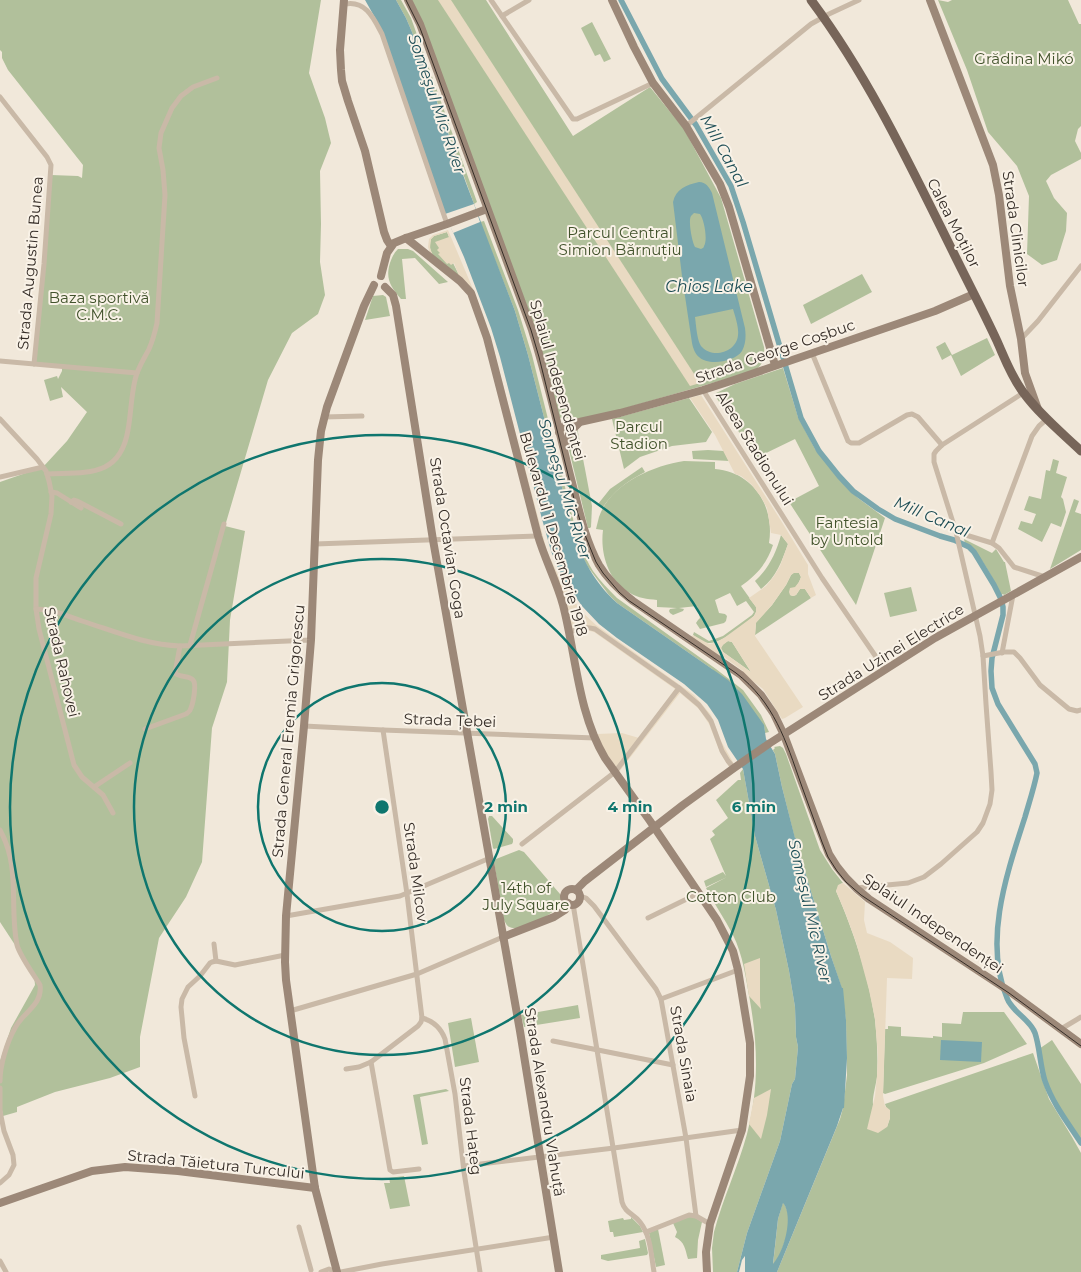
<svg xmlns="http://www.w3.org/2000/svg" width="1081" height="1272" font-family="Montserrat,sans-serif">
<rect width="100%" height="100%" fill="#f1e8da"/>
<!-- green -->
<g fill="#b1c09b">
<polygon points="0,0 321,0 309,73 325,118 331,143 320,171 321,224 320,262 325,295 318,314 292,333 268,380 225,526 245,531 230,620 227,682 212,728 202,862 186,897 159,938 140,1037 140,1067 110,1078 55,1092 17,1107 17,1112 3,1116 0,1099 0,1061 11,1028 35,985 34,974 0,922 0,482 43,467 67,441 87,412 61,387 63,397 50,401 44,380 57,376 58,379 62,371 62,367 34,364 51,175 78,176 82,178 83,165 8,70 2,58 2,52 0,50"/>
<polygon points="396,0 401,0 411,18 477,202 474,204 412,32 406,18"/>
<path d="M411 0H486L573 136 650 87 684 129 721 198 764 347C765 358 763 365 754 371L598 416 590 418H561L559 417 533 322Z"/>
<polygon points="938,0 948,2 952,0 1068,0 1079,24 1081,24 1081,126 1078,129 1075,141 1081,153 1081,159 1051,175 1046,181 1054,198 1067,213 1066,231 1057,260 1042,265 1027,254 1029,196 1017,166 988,132 967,70"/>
<polygon points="592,22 611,59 604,62 600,54 595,56 581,28"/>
<path d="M484 221 518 310 532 355 574 523C579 540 584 557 593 571 600 581 609 590 617 598L716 669 743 690 761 715 769 732 765 733 764 726 712 669 617 603 609 595 588 567 582 555 573 530 528 355 515 311 480 222Z"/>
<path d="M447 232 449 237V263H453L460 277 433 256C430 251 429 245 431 239L434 236Z"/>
<path d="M398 249H408L413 251 448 282 439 284 415 258 402 259 406 299H401C391 287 385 279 390 263 392 257 394 253 398 249Z"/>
<polygon points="862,274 872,292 811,324 803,305"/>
<polygon points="383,295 386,297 390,316 365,320 373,296"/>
<polygon points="987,338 995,355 961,376 951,355 942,360 936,347 945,342 952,355"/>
<polygon points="783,368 798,417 815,449 846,487 858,498 885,518 856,605 789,502 819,486 795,439 756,458 714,394 735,384"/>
<polygon points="689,398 712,432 706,442 672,446 640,457 624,469 612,419"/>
<polygon points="577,427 592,506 591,527 590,528 588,528 569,450 569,439"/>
<polygon points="708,450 724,451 729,461 693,459 692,451"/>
<polygon points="1053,459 1059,461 1056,473 1067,477 1061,497 1063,499 1066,512 1061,527 1051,523 1042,542 1018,529 1021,521 1032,524 1036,514 1024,510 1029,496 1041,499 1046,470 1050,471"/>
<path d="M684 461 715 462V469C753 472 775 506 769 543L773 545C767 563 757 575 741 586L756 607V612L754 616C745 624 722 643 710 643 704 644 698 638 693 635L694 632 709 641 723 636 752 615 754 612 746 601 737 606 730 593 715 600 719 613 725 614 727 616 726 621 724 623 700 629 696 623 698 620 700 618 697 606 679 608 684 609 683 611 673 615 670 613 669 611 670 609 677 608 657 607V600C647 599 638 598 630 593 608 581 600 553 603 530L596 529C597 525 598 521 599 517 610 484 652 466 684 461Z"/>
<path d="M642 467 645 472C626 482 615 490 603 507L598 504 610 489Z"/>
<polygon points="1074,499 1079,501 1075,512 1081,514 1081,550 1050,569"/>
<path d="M781 535 788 544C782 561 776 578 761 589L755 581C769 568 776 553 781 535Z"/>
<path d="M964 539 992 553 996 549 1004 562H1005L1011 591 1004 595 1003 594 1001 595C995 582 978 548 965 544Z"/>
<path d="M794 572 799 573 801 577C799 584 794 589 790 595L793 596 796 595 800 589H805L811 598 755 635 756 622 772 605 786 585 791 575Z"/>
<polygon points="911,587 917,611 890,617 884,593"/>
<polygon points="728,641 732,642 751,672 723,652 721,648 723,644"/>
<path d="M780 746 783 748 786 754 820 850 832 869 843 883 840 884 836 891C853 930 869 977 875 1020 877 1039 878 1058 877 1077 876 1084 872 1099 873 1104 874 1108 884 1123 887 1127L890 1118 885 1104 1033 1053 1049 1099 1072 1137 1081 1153V1272H777L840 1119 843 1108 847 1075 846 1020 841 986 831 956 797 846 798 845 796 839H795L782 787 775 754 773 750 775 748 774 747Z"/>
<path d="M743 769 755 836 776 910 789 971 795 1007 796 1037 798 1047 795 1079 792 1084 780 1141 747 1233 737 1272H713L712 1248 714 1232C723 1198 738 1167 747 1134 759 1089 758 1047 750 1001 746 979 743 955 733 935 725 919 714 904 706 888L727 877 706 887 704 881 723 872 726 876 710 839 715 835 712 831 728 818 716 800 738 780H741L740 773Z"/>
<polygon points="489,816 492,816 513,839 513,842 512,844 494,849 493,848 488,819"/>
<path d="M519 850 524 852 560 894C562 898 563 901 560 905 556 913 522 930 513 928 508 928 506 924 504 920L494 862 496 859Z"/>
<polygon points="578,1005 580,1018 524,1027 521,1015"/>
<polygon points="963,1012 1004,1012 1027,1044 984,1063 885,1094 883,1093 885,1029 888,1029 888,1026 901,1027 901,1036 933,1038 933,1036 942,1037 942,1023 961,1024"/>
<polygon points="471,1018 479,1062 455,1067 448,1023"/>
<polygon points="1052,1040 1081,1084 1081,1142 1055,1100 1047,1082 1039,1049"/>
<polygon points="446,1089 449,1091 420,1097 428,1144 422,1145 413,1095"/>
<polygon points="404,1176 410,1206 390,1209 384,1183 390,1183 389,1178"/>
<path d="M783 1202C787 1208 789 1215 789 1222 788 1234 781 1257 773 1265L778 1219Z"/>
<polygon points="631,1217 640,1226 643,1232 614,1237 613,1232 610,1232 608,1221 623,1218 624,1220 631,1219"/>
<path d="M689 1217H694L702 1222 698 1240 697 1258 688 1259C685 1249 685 1242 675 1237L677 1232 673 1223Z"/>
<polygon points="658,1229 665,1265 656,1267 649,1233"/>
<polygon points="645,1239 648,1253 647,1255 608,1261 601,1259 601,1255 640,1248 639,1241"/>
</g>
<!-- plaza -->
<g fill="#e9dac2" fill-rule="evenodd">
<polygon points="438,0 451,0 700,383 690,386"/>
<path d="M448 230 473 289 490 336 547 551 560 579 581 611 596 625 694 695 700 702 711 715 721 741 734 764 729 767 720 752 709 724 699 709 680 693 619 772 603 748 597 734 622 733 639 738 675 689 594 632 586 630H578L573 633 546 559 470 290 430 253 428 247 429 239 433 235ZM447 232 449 237 435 242 439 248 437 250 440 253 438 254 447 264 449 263 451 265 454 263 459 276 433 256 432 253 430 248 431 239 434 236Z"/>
<path d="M701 395 780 519 808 565V574L816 595 811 598 805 589H800L796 595 793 596 790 595 789 592 790 588 795 587 799 582 801 577 799 573H794L791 575 786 585 772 605 756 623 755 636 803 707 785 718 782 719 763 689 742 673 743 671 721 655 719 657 691 637 693 635 709 644 714 643 724 638 754 616 756 612V607L749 598 766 586 774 576 780 566 788 544 781 535 771 533 767 508 761 497 751 484 741 476 735 474 715 435 690 398ZM728 641 732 642 751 672 723 652 721 648 723 645Z"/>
<polygon points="843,883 865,902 864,920 867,933 890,942 913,958 912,979 887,978 883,1096 885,1106 890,1110 890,1118 887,1127 878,1133 867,1129 875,1096 877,1076 878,1056 875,1019 869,990 856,942 845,912 836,891 838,885"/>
<polygon points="760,958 760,1001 761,1009 749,996 744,964"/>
<polygon points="771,1089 767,1115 761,1139 749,1124 754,1098"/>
</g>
<!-- water -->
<g fill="#7aa7ad" fill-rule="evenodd">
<path d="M365 0H396L406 18 412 32 466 183 515 311 528 355 573 530C582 559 594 582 617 603L728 680 742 694 764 725 766 739 775 754 782 787 795 838H796L798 846H797L831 956 842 988H843L846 1020 847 1058 844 1108H843L837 1126 777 1272H745V1256L742 1260 739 1272H737L747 1233 780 1141 792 1084 795 1079 798 1047 796 1037 795 1007 789 971 776 910 755 836 743 769 728 747 718 720 707 704 684 684 617 638 599 624 582 606 567 585 558 568 551 551 542 519 500 357 491 328 464 257 444 212 378 23ZM783 1203C794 1216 784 1252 773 1264L778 1219Z"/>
<path d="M699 182C706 182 709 187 712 193L745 328C746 335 746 344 742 351 735 362 708 366 699 357 695 354 693 348 692 343L682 276 673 202C676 189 686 185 699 182ZM694 213 700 214C704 219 708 240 704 246 704 248 702 248 701 249L695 247C692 242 688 221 691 216 692 215 693 214 694 213ZM733 309C735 316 739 327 738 335 737 352 713 359 702 347 697 342 696 324 695 317Z"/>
<polygon points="941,1040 982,1042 981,1062 940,1060"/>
</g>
<!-- pier -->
<polygon fill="#f1e8da" points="474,204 480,222 453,233 445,214"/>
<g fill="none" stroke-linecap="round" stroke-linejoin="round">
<!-- canal -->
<path stroke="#7aa7ad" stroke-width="5.5" d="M621 0 662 79 696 125 731 186 743 222 801 418 819 451 839 476 853 491 878 509 895 519 940 536 954 540 969 547 974 552 994 585 1001 599 1003 607V615L992 658 991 671 992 688 998 704 1035 764 1037 773C1034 788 1029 803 1025 817 1007 873 983 941 1007 998 1012 1012 1030 1019 1035 1033 1040 1048 1040 1066 1045 1081 1053 1104 1068 1123 1081 1143"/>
<!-- street -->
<g stroke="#c9b9a7" stroke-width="5">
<polyline points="491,0 573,119 577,119 653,83"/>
<path d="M345 4C366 0 374 19 382 34L447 224"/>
<polyline points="502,16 529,0"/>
<polyline points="0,97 47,157 51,165 44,264 34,364"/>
<polyline points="686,126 811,24 829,14 859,0"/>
<polyline points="1021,339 1038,321 1081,266"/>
<polyline points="812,353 848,441 851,443 859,443 907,415 912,414 918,417 942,445"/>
<polyline points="0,361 137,373"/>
<polyline points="703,390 822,578 885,670"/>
<polyline points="324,417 362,416"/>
<polyline points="0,419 37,459 46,471 49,481 52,496 51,514 36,578 36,609 39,629 74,765 82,777 103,795 113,813"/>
<path d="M47 474C86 472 120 478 128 430 131 414 131 397 135 380 137 369 144 359 149 349 153 340 155 332 157 323L165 195 163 170 159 148 161 133 172 108 181 96 193 87 217 78"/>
<polyline points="0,477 43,467"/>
<polyline points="51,492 57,493 81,508"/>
<polyline points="71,502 74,500 77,501 121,524"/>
<polyline points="956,532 992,543 999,548 1014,567 1045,577"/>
<polyline points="992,543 1032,436 1039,426 1047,419"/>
<polyline points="315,544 538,536"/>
<path d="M36 609C52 609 67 616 82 621 114 631 146 645 180 646L311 640"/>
<path d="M569 634C576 627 585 626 595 629L679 688 699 705 711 721 722 751 728 761 734 768"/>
<polyline points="190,645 224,524"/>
<polyline points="1002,653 1013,595"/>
<polyline points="983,656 1004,652 1014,652 1020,658 1040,685 1069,709 1077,711 1081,710"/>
<polyline points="304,726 383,730 595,738"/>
<path d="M145 729 186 714C189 712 190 712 191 708 193 703 197 684 193 680 189 675 180 678 175 673L180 646"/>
<polyline points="94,787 130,763"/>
<path d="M0 830C21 868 9 905 17 945 20 956 34 975 40 985 43 1005 23 1012 15 1028 7 1042 0 1065 0 1081"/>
<polyline points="522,844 615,772 679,688"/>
<polyline points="856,888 908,883 924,877 941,864 977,832 983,823 990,804 992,790 991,772 986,704 983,656 980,636 956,532 934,462 934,454 936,451 942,445 1023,393"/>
<polyline points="580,896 586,898 594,906 656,989 661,999 686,1138 696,1216"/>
<path d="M573 904 622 1202C625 1213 634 1214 640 1222 651 1236 651 1255 654 1272"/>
<polyline points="286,916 400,896 490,858"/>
<polyline points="648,918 699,893"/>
<polyline points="214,944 216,961"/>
<polyline points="661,999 738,970"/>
<polyline points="290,1011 417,974 503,937"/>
<path d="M422 1018C433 1021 441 1028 445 1039L455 1094 464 1172 480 1272"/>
<polyline points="1061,1029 1081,1017"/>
<polyline points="553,1041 673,1065"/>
<polyline points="371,1062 390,1170 393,1172 419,1169"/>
<polyline points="346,1069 359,1067 371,1062 418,1026 421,1022 422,1018 407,894 383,730"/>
<polyline points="0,1088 0,1112"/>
<polyline points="195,1096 184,1038 181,1007 182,999 188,987 200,976 210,963 212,962 216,961 235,965 285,955"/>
<polyline points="0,1111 4,1131 13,1155 14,1165 9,1175 0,1183"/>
<polyline points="464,1166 614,1148 742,1130"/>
<polyline points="299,1227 311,1270"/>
<polyline points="646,1232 689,1215 696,1216 710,1224"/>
<polyline points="0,1261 6,1272"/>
<polyline points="321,1272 329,1269 336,1272"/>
<polyline points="341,1272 382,1264 554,1237"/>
</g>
<!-- secondary -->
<g stroke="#9c8878" stroke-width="8">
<polyline points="344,0 340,50 341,70 342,81 348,101 365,151 384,232 387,240 391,246"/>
<path d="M408 0 420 24 532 330C547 378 558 426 570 475 578 505 584 538 599 565 608 580 620 591 633 601L741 675 761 695 774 714 784 735 829 854C839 872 852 886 869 899L1009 991 1081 1044"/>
<polyline points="612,0 634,47 653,83 686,126 720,184 729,207 775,365"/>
<polyline points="930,0 993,165 999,195 1010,286 1021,339 1025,373 1038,409"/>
<path d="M406 238 460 281 471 293 487 338 538 536C545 560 557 582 563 605 576 655 578 713 605 758L650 821 717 920 733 951 738 970 750 1043V1076L742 1130 710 1224 706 1252 707 1272"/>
<polyline points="381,276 387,253 394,243 406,238 447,224 487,209"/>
<polyline points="385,287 393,295 396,306 433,540 520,1031 559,1272"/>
<polyline points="559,432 560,429 566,425 620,413 703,390 734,380 935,311 974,294"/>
<polyline points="564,447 570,432 578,424"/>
<circle cx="572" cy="897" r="8"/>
<polyline points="576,890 585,881 683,805 734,768 770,743 935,638 1081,557"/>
<polyline points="503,937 554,917 565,910 568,903"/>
<polyline points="0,1203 92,1171 125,1167 178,1171 315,1188"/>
<polyline points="337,1272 315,1188 286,980 285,962 286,916 304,726 311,640 318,460 321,431 327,407 364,306 374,285"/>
</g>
<!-- primary -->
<path stroke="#776559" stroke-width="9" d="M811 0C873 83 916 178 962 270 974 294 986 317 997 341 1005 359 1011 376 1023 392 1039 414 1061 432 1081 451"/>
<!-- tram -->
<path stroke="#352d27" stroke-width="1" d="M406 0 420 28 531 330 539 357 577 511 585 535 596 562 603 573 619 592 628 600 736 673C774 702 786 741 801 784 808 803 815 823 822 842L828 857 837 871 846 882 861 895 1009 993 1081 1046"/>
</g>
<!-- distance rings -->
<g fill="none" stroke="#0f766e" stroke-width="2.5">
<circle cx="382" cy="807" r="124"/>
<circle cx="382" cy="807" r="248"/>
<circle cx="382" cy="807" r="372"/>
</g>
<g text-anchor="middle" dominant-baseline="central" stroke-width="4" stroke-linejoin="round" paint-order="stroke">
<!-- park labels -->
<g font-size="15" fill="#42532c" stroke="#f9f2e7">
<text x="1024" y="58">Grădina Mikó</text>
<text x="620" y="232">Parcul Central<tspan x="620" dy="17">Simion Bărnuțiu</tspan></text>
<text x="99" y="297">Baza sportivă<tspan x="99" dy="17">C.M.C.</tspan></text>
<text x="639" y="426">Parcul<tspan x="639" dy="17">Stadion</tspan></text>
<text x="847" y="522">Fantesia<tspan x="847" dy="17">by Untold</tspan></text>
<text x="526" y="887">14th of<tspan x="526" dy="17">July Square</tspan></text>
<text x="731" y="896">Cotton Club</text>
</g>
<!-- street labels -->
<g font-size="15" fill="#352d27" stroke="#f9f2e7">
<text transform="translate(954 223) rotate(63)">Calea Moților</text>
<text transform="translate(1016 229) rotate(82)">Strada Clinicilor</text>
<text transform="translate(30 263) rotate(-85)">Strada Augustin Bunea</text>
<text transform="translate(775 351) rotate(-19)">Strada George Coșbuc</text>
<text transform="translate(558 380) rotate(74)">Splaiul Independenței</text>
<text transform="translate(755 448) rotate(58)">Aleea Stadionului</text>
<text transform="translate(554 534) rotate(74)">Bulevardul 1 Decembrie 1918</text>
<text transform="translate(448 538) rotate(81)">Strada Octavian Goga</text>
<text transform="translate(891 652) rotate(-32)">Strada Uzinei Electrice</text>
<text transform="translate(62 662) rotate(77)">Strada Rahovei</text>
<text transform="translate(450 720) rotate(2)">Strada Țebei</text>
<text transform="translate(288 731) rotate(-85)">Strada General Eremia Grigorescu</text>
<text transform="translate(416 872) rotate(82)">Strada Milcov</text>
<text transform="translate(933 923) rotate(34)">Splaiul Independenței</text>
<text transform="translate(684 1054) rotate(80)">Strada Sinaia</text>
<text transform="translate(545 1102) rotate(81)">Strada Alexandru Vlahuță</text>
<text transform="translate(471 1126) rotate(83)">Strada Hațeg</text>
<text transform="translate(216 1164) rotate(6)">Strada Tăietura Turcului</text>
</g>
<!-- water labels -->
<g font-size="16" font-style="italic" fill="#1e4e56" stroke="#f9f2e7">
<text transform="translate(437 104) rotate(71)">Someşul Mic River</text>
<text transform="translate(724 151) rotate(61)">Mill Canal</text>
<text x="709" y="286">Chios Lake</text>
<text transform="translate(565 489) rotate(73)">Someşul Mic River</text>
<text transform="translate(932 517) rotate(23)">Mill Canal</text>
<text transform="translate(810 911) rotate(77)">Someşul Mic River</text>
</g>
</g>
<circle cx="382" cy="807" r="8" fill="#0f766e" stroke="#f9f2e7" stroke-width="2.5"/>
<g font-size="15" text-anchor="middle" font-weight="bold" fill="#0f766e" stroke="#f9f2e7" stroke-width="4" stroke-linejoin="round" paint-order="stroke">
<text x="506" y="812">2 min</text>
<text x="630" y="812">4 min</text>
<text x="754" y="812">6 min</text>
</g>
</svg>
